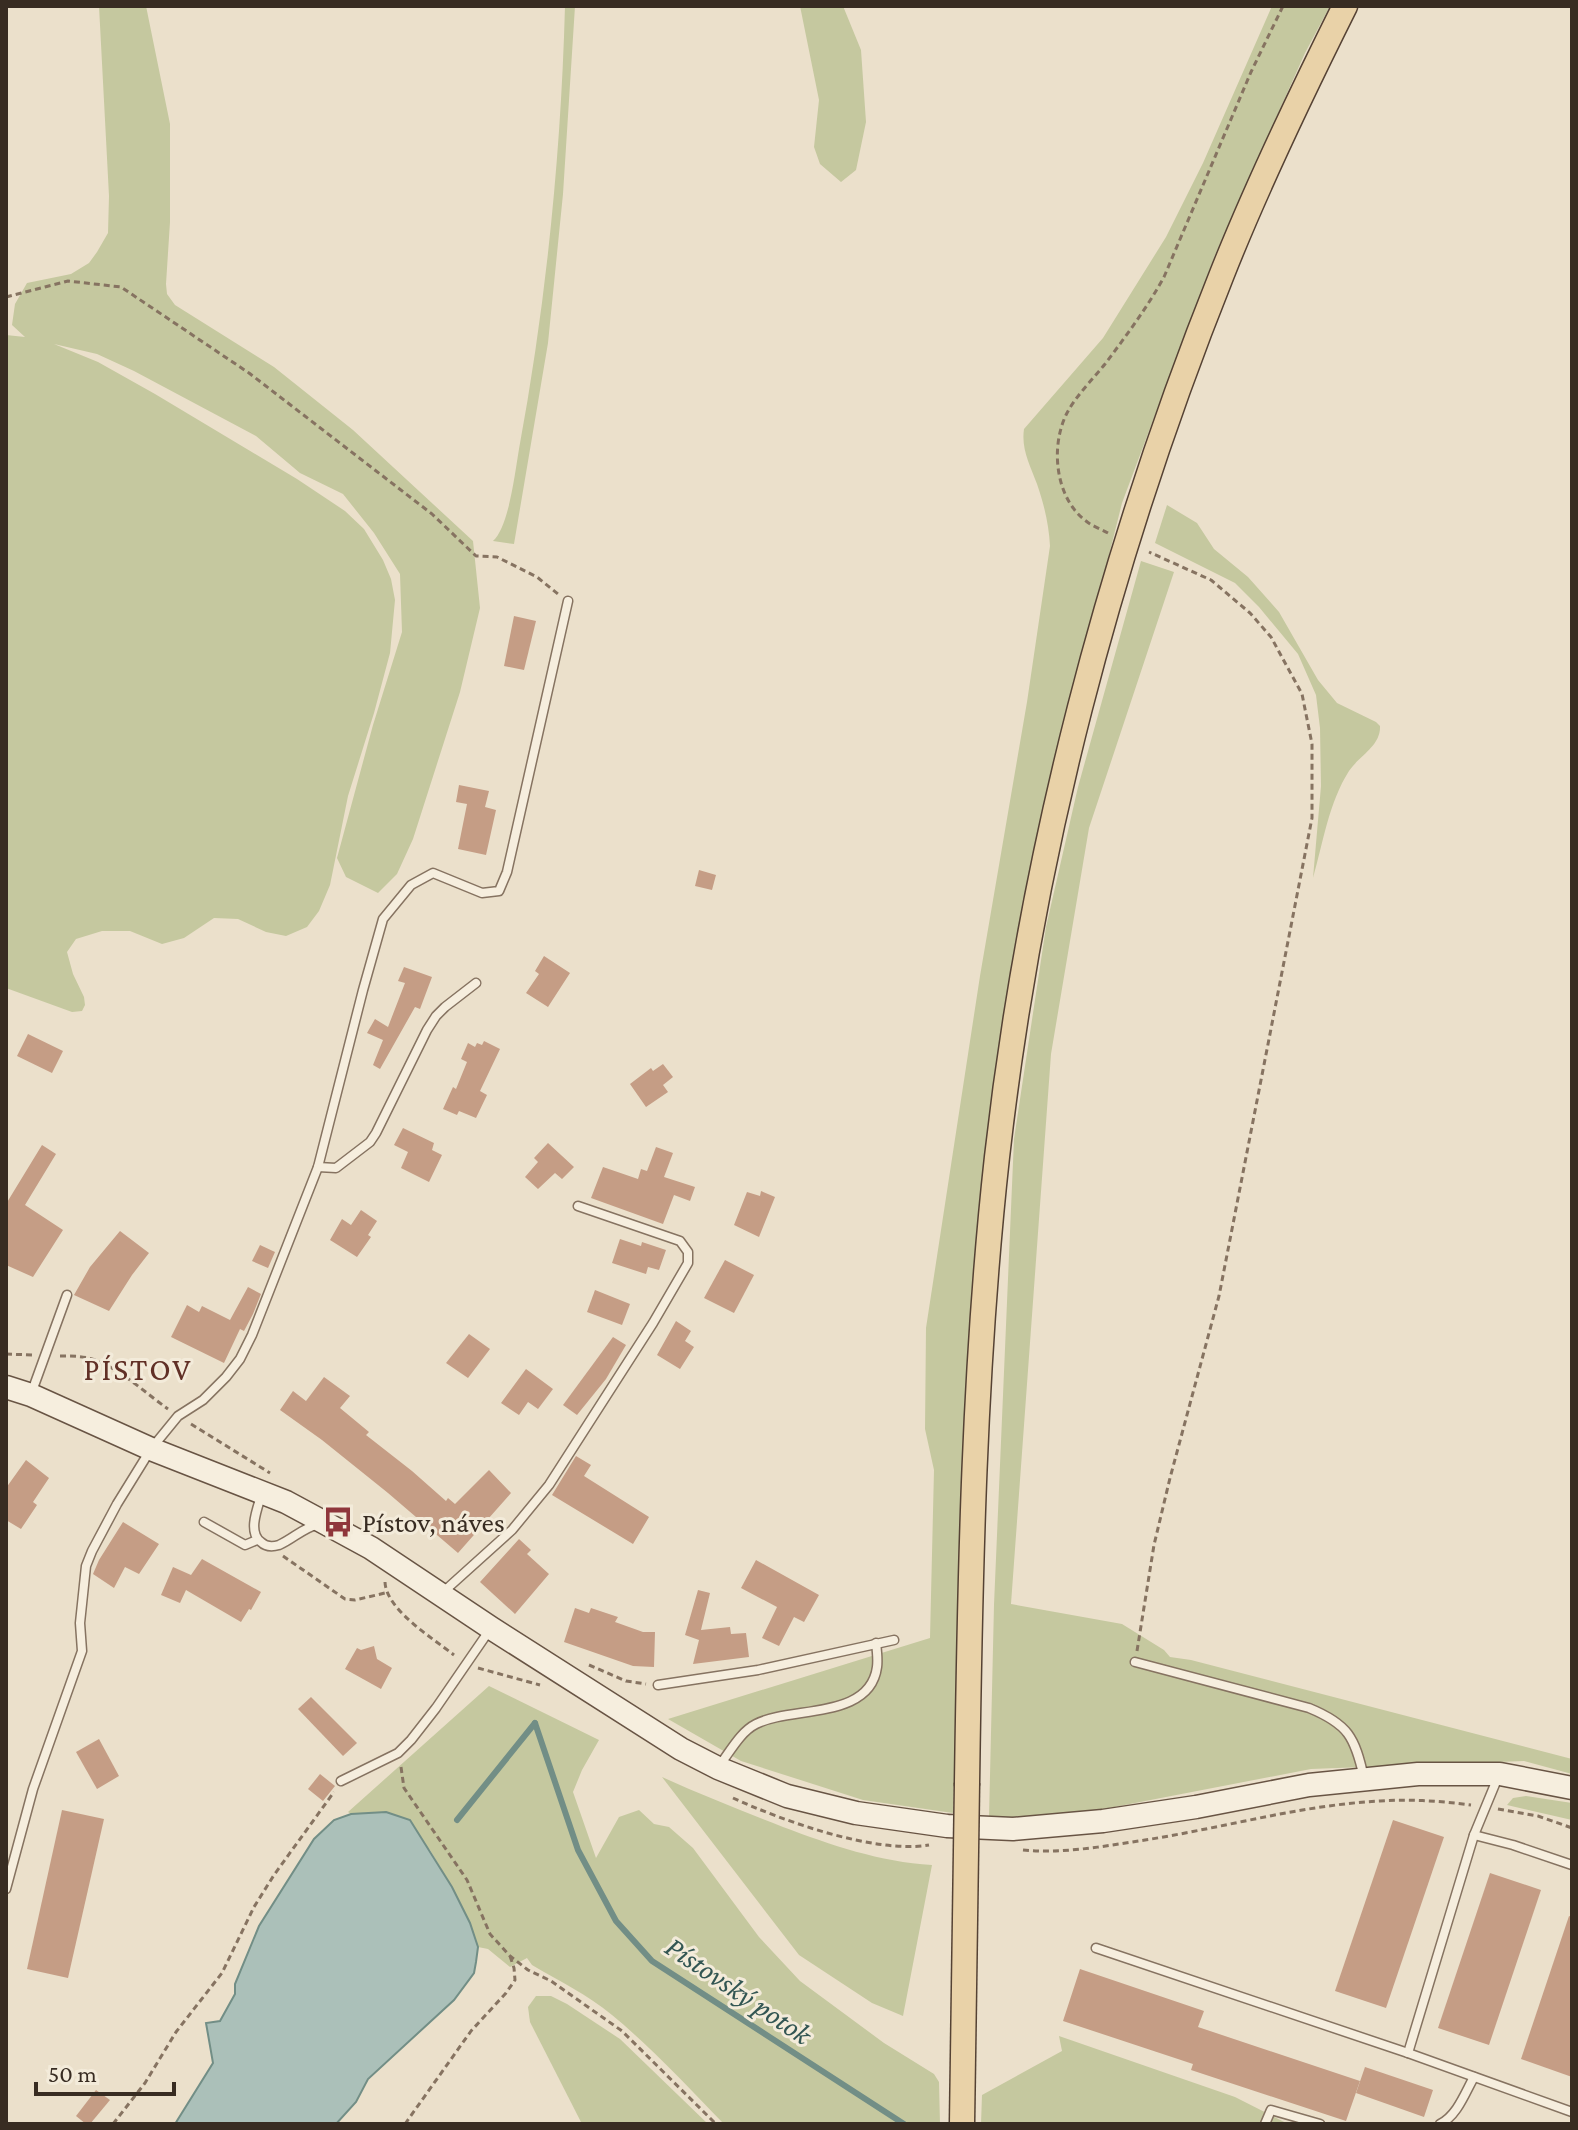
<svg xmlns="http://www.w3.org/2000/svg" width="1578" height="2130" font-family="'Crimson Pro',serif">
<rect width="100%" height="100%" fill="#ebe0cb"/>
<!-- green -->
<g fill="#c5c89f">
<polygon points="99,6 146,6 170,124 170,222 166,284 167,294 175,305 274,367 353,430 473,541 480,608 460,692 413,839 397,874 378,893 346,877 337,858 373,725 402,632 400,574 374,533 343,494 300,473 256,436 134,371 97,354 54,344 98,362 155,394 297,479 345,511 364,529 383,560 391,579 395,600 390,653 374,713 348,796 330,885 319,911 307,927 286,936 266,932 238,919 214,918 184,938 162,944 130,931 102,931 76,939 67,952 73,974 84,997 85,1005 82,1011 72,1012 6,988 6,335 25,337 12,325 15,304 27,283 71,274 89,263 97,252 108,233 109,196"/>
<path d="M565 6H575L563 194 548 343 514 544 493 541C509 527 515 472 519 449 546 303 561 155 565 6Z"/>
<polygon points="800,6 843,6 861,50 866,122 856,170 841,182 820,164 814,147 819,100"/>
<path d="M1272 6H1330L1305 53 1215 255 1122 503 1032 863 993 1090 971 1316 953 1813 863 1800 741 1761 668 1719 930 1638 934 1470 925 1429 926 1328 980 976 1027 702 1050 546C1049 525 1044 504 1037 484 1030 465 1021 449 1024 429L1103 338 1166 237 1203 163Z"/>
<path d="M1167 505 1197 523 1214 549 1248 577 1279 612 1318 680 1337 703 1376 722 1380 726C1381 746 1359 756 1349 771 1329 802 1323 843 1313 878L1321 786 1320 728 1316 695 1298 654 1259 607 1235 583 1155 543Z"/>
<polygon points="1141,561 1174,572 1089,828 1051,1054 1011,1604 1122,1624 1164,1650 1170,1657 1191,1660 1572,1759 1572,1774 1524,1761 1311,1769 1078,1814 989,1818 994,1605 1014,1139 1046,927 1078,787"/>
<path d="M489 1686 599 1740 582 1770 573 1792 596 1858 619 1817 639 1810 654 1824 669 1827 693 1848 759 1937 800 1981 884 2043 934 2074 939 2082 940 2124H724C688 2087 652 2048 612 2015 588 1995 559 1981 532 1965L527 1958 510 1967 488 1949 478 1947 470 1923 452 1887 430 1850 386 1812 351 1814 348 1812Z"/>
<path d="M662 1777C702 1795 742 1811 783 1827 831 1845 880 1862 932 1865L903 2016 872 2003 799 1955Z"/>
<polygon points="1526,1796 1572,1803 1572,1820 1507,1805 1513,1798"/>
<polygon points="536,1996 551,1996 567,2004 620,2039 708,2124 582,2124 530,2022 528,2007"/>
<polygon points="1059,2036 1235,2097 1288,2124 981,2124 982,2095 1062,2051"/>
</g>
<!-- water -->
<polygon fill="#abc0b9" stroke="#728e86" stroke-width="2" points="386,1812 410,1820 452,1887 470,1923 478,1947 476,1962 474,1973 454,2000 368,2079 356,2102 336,2124 175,2124 213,2063 206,2023 220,2021 235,1994 235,1984 259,1926 314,1839 334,1820 351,1814"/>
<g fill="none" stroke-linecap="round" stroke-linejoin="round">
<!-- stream -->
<g stroke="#728e86" stroke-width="6">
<polyline points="535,1723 578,1850 616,1921 652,1961 904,2124"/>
<polyline points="457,1820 535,1723"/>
</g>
</g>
<!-- building -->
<g fill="#c59d85">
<polygon points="514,616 536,621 524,670 504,666"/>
<polygon points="459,785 489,791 485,807 496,810 486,855 458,849 467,804 456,802"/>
<polygon points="699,870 716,875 712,890 695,886"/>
<polygon points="544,956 570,973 548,1007 526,993 539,974 535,971"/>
<polygon points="404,967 432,977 420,1009 415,1007 380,1069 373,1065 383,1040 367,1033 375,1019 388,1027 405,983 398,981"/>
<polygon points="28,1034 63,1051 52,1073 17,1056"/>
<polygon points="484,1041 500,1049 480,1091 487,1095 476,1118 459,1111 457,1115 443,1109 453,1087 456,1089 467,1062 461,1059 468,1043 475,1047 477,1043 482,1045"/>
<polygon points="663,1064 673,1077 663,1085 668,1092 646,1107 630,1084 651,1068 653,1071"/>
<polygon points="403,1128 434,1143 432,1150 442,1155 429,1182 401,1168 408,1152 394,1145"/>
<polygon points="548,1143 574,1167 562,1179 555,1173 538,1189 525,1177 538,1162 534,1158"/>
<polygon points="42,1145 56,1154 25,1205 63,1230 33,1277 6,1265 6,1204"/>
<polygon points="656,1147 673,1153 664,1177 695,1187 690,1201 674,1195 663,1224 591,1198 603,1167 638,1179 641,1169 647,1171"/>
<polygon points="761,1191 775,1197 759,1237 734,1225 747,1192 760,1196"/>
<polygon points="361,1210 377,1221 368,1235 371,1237 357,1257 330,1240 342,1219 351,1225"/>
<polygon points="120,1231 149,1253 132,1275 109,1311 74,1295 90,1267"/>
<polygon points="620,1239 641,1246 642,1242 666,1250 659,1270 648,1267 646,1274 612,1263"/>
<polygon points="260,1245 275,1252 268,1268 252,1261"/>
<polygon points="725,1260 754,1275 734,1313 704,1298"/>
<polygon points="248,1287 261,1294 253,1314 244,1331 240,1329 224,1363 171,1337 187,1305 199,1312 202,1306 230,1320"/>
<polygon points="595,1290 630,1304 622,1325 587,1312"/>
<polygon points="676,1321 691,1331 685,1341 694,1347 680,1369 657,1355"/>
<polygon points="469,1334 490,1349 468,1378 446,1363"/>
<polygon points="613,1337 626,1345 606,1379 577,1415 563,1405"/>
<polygon points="526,1369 553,1389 538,1409 528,1402 519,1415 501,1403"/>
<polygon points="324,1377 350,1396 340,1408 369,1432 366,1435 412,1471 446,1501 448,1498 455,1504 489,1470 511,1493 458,1553 388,1493 322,1440 280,1410 293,1391 306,1401"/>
<polygon points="576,1456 591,1465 584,1476 649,1517 633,1544 552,1495"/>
<polygon points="26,1460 49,1478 33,1502 37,1505 21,1529 6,1520 6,1488"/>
<polygon points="123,1522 159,1544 139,1574 125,1567 114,1588 93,1574 99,1560"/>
<polygon points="519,1539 531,1550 527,1554 549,1574 515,1614 480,1582"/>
<polygon points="202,1559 261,1592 251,1610 249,1609 241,1622 186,1590 180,1603 161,1595 173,1567 191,1575"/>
<polygon points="756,1560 819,1595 804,1622 794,1617 779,1646 762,1638 777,1607 741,1588"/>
<polygon points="698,1590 710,1593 701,1630 730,1627 731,1634 746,1633 749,1657 693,1664 699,1640 685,1635"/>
<polygon points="575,1608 589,1613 591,1608 618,1617 615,1622 643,1632 655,1632 654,1667 633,1666 564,1642"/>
<polygon points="374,1646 377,1659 392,1668 381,1689 345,1669 357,1648 361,1650"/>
<polygon points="311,1697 357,1743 343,1756 298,1709"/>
<polygon points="99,1739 119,1776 97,1789 76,1752"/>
<polygon points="320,1774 335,1786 323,1801 308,1789"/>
<polygon points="62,1810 104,1819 68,1978 27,1969"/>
<polygon points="1393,1820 1444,1837 1386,2008 1335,1991"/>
<polygon points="1490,1873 1541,1890 1489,2045 1438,2028"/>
<polygon points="1569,1916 1572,1917 1572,2077 1521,2059"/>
<polygon points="1080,1969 1204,2011 1198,2027 1360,2081 1346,2121 1191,2070 1193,2064 1063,2021"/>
<polygon points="1365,2067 1433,2090 1424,2117 1356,2093"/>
<polygon points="96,2090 110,2100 90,2124 86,2124 76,2116"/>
</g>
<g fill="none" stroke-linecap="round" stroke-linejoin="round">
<!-- lane casing -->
<g stroke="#867361" stroke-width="11">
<g id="lane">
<polyline points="318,1167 336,1168 370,1142 376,1133 427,1030 436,1016 445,1007 476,983"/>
<polyline points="31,1394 67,1295"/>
<path d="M262 1493C258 1507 247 1532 261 1542 266 1547 272 1547 279 1545 293 1539 304 1527 319 1524"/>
<polyline points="204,1522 245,1545 257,1540"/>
<polyline points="441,1594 512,1530 549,1485 653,1323 688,1263 688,1252 680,1241 578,1206"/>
<path d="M1135 1662 1309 1708C1348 1724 1355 1737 1364 1778"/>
<polyline points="658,1685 758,1670 894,1640"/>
<path d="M719 1766C730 1752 740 1732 756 1724 791 1706 870 1720 877 1667 878 1660 877 1651 876 1643"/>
<polyline points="341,1781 398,1753 411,1740 436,1708 491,1628"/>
<polyline points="1474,1835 1513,1845 1572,1865"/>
<polyline points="6,1889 33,1789 82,1651 80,1623 86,1566 92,1551 117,1504 151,1449 178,1416 203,1400 226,1377 240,1359 252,1335 318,1167 363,990 383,919 411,885 433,873 482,893 499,891 507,872 568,601"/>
<polyline points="1096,1948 1408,2053 1572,2112"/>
<polyline points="1408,2053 1474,1835 1498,1777"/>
<polyline points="1265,2124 1271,2110 1320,2124"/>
<path d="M1440 2124C1457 2116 1465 2093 1474 2077"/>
</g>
</g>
<!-- secondary casing -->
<g stroke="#685444" stroke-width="25">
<polyline id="secondary" points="6,1387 31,1395 151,1449 286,1502 325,1523 371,1548 491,1628 681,1749 718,1768 787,1796 856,1813 947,1826 1013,1829 1103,1821 1196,1807 1309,1785 1418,1774 1500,1774 1572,1788"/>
</g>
<!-- primary casing -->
<g stroke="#554234" stroke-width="27">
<path id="primary" d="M967 1783C970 1574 974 1365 997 1157 1031 855 1109 556 1222 274 1258 183 1301 94 1345 6"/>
</g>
<!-- path -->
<g stroke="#867361" stroke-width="3" stroke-dasharray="6 4" stroke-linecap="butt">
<polyline points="6,297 68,281 121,287 249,373 432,514 476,556 497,557 537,577 558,594"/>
<path d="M1108 533C1101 529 1092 526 1086 521 1055 498 1050 446 1067 413 1076 396 1092 380 1105 364 1126 336 1147 308 1164 277L1251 72 1283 6"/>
<polyline points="6,1354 32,1355"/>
<path d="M60 1356C73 1356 86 1356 98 1361 122 1371 147 1394 168 1409"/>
<polyline points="191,1424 270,1473"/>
<polyline points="283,1556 345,1599 355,1600 385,1593"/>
<path d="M385 1582C386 1610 434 1639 454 1655"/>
<polyline points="1137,1651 1154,1545 1170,1478 1219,1296 1312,818 1312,744 1302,694 1271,637 1250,613 1211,580 1149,552"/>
<polyline points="589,1665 626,1681 646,1684"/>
<polyline points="478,1668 540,1685"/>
<polyline points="401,1767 404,1788 467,1880 490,1934 510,1956 528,1970 551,1981 622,2031 716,2124"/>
<path d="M733 1798C783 1821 875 1854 929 1845"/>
<polyline points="1498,1809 1538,1816 1572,1828"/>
<path d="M1023 1850C1063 1854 1105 1846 1145 1840 1223 1828 1301 1805 1380 1801 1411 1799 1440 1801 1471 1805"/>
<polyline points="113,2124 145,2083 176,2032 222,1973 254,1907 274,1875 334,1792"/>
<polyline points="405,2124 471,2031 506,1993 515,1980 514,1968 510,1956"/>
</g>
<!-- lane -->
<use href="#lane" stroke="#f6eede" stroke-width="8"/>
<!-- secondary -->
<use href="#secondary" stroke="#f6eede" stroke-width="22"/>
<!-- primary -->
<use href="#primary" stroke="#e9d2a8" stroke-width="24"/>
<!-- primary-bridge casing -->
<g stroke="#554234" stroke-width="27" stroke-linecap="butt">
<polyline id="primary-bridge" points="962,2124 967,1783"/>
</g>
<!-- primary-bridge -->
<use href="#primary-bridge" stroke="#e9d2a8" stroke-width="24"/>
</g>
<!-- icons -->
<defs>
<g id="bus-bare" transform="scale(2.4)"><path d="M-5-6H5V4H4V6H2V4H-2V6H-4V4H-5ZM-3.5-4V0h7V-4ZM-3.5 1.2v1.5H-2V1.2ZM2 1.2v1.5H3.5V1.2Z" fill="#8f363b" stroke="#f3ebda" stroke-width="2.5" paint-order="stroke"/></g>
</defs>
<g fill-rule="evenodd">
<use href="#bus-bare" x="338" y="1522"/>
</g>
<g text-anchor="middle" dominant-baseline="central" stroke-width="6" stroke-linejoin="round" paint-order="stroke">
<!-- poi labels -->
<g font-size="28" fill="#382c22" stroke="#f3ebda" text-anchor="start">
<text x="362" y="1522">Pístov, náves</text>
</g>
<!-- water labels -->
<g font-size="30" font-style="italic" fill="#335653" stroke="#f3ebda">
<text transform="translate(739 1990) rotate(34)">Pístovský potok</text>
</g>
<!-- quarter labels -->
<g font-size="32" letter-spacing="2" fill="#613026" stroke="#f3ebda">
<text x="138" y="1369">PÍSTOV</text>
</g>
</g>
<!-- border -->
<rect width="1578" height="2130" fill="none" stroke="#382c22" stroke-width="16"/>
<!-- scale -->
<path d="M36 2082v12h138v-12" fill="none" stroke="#382c22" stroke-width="4"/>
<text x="48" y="2082" font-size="24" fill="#382c22" stroke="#f3ebda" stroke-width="6" paint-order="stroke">50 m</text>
</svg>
